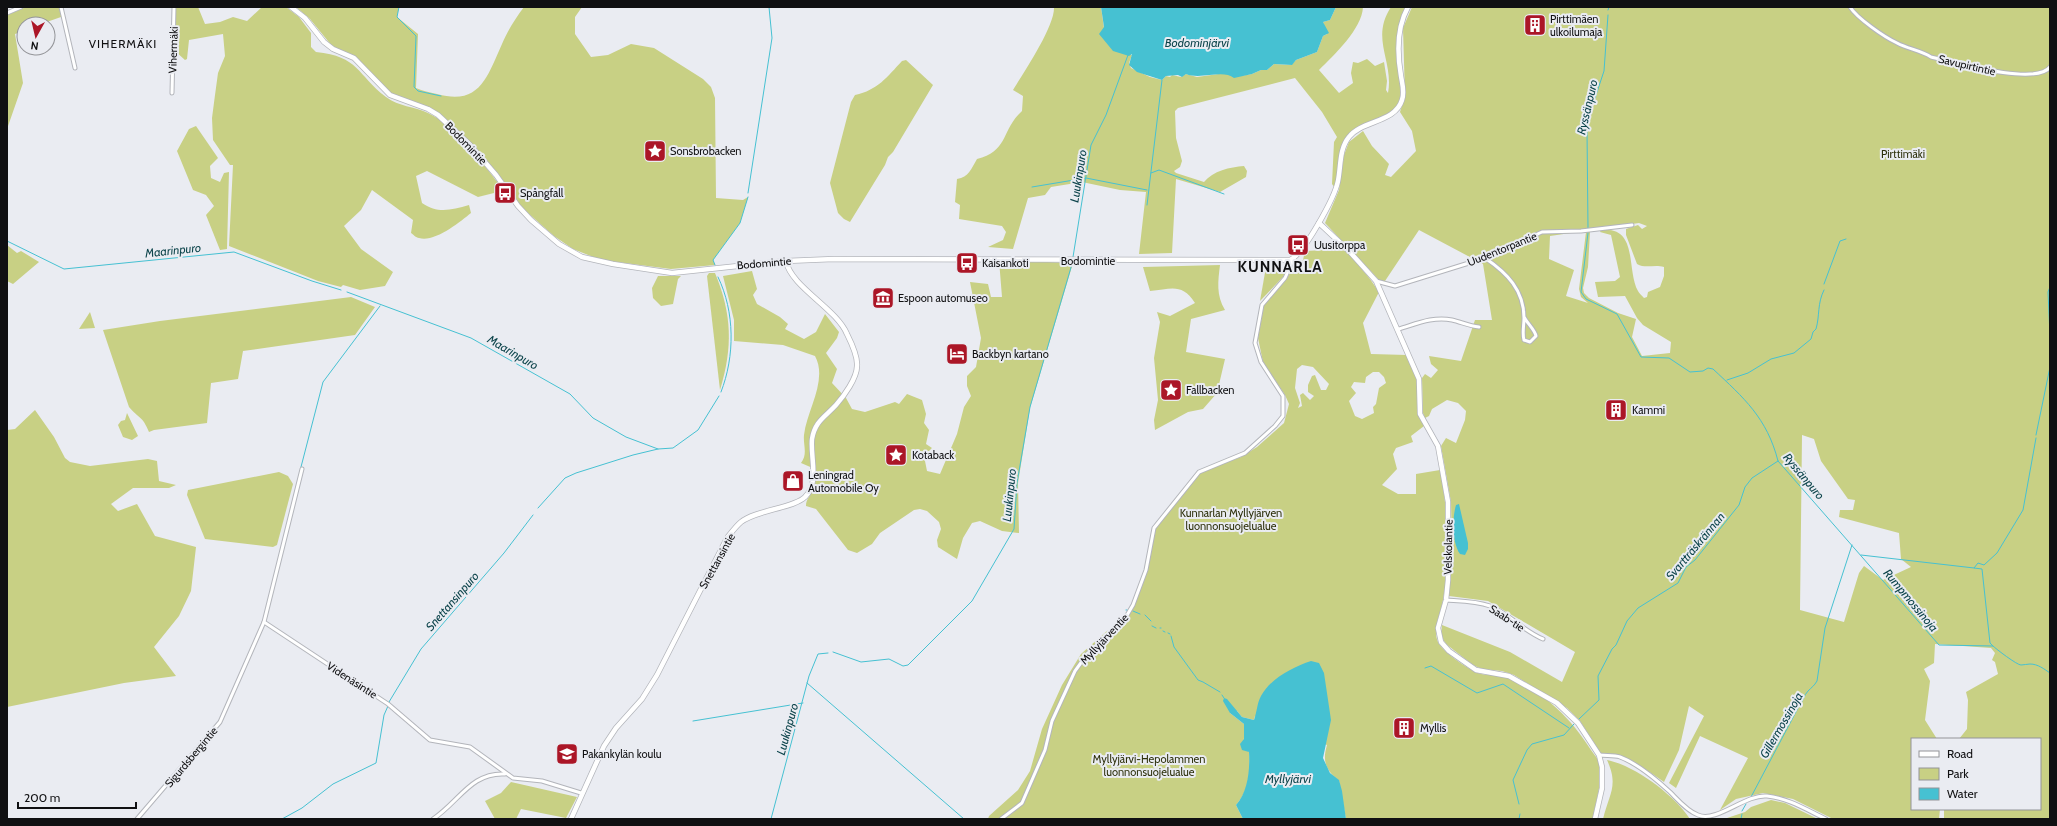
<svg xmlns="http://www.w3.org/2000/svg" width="2057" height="826" font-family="Cabin,sans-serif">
<rect width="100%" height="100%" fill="#eaecf2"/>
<!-- green -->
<g fill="#c8d084" fill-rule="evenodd">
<polygon points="26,7 60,7 61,17 41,24 24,24 24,31 15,34 23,83 7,129 7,15"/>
<path d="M176 7H198L205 24 220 22 233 17 247 21 262 7H286L299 17 311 33V47L316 52C359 56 357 75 386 97 399 107 414 106 428 113 456 126 480 160 499 184L494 193 478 197 427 171 416 176 422 203C438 214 451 210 469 205L471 213C460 222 434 243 419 238 416 238 413 234 411 233L413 220 372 190 361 210 344 226 361 249 393 272 385 286 360 290 343 285 341 287 318 281 229 246 233 165H230L213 140 212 118 215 95 218 73 225 56 223 34 189 40 187 59 185 60 175 51Z"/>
<path d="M296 7H399L397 17 418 34 416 88C423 91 429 92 437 94 480 106 487 77 502 44 508 30 515 19 524 7H582L575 17V34L591 57 608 55 631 44 654 48 703 79 711 87 715 98 716 198 743 200 748 197 740 223 713 260 715 265 671 269 601 260 573 249 554 236 519 205 502 179 484 158 443 116 392 94 355 57 332 46 310 19Z"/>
<path d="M1054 7H1101L1104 28 1126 54 1132 55 1129 63 1131 68 1150 77 1162 80 1166 76 1170 77 1172 75 1181 77 1186 74 1197 77 1226 73 1234 77 1252 74 1261 70H1267L1274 64 1291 65 1296 60 1317 52 1323 36 1327 34 1323 22 1330 20 1336 7H1363C1362 29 1334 55 1319 70L1339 93 1353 83 1351 73 1353 62 1358 63 1367 59 1375 66 1384 62 1387 81 1386 90 1388 93C1394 61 1370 39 1391 7H1406C1400 20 1397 32 1397 46 1397 61 1405 95 1397 106 1388 118 1361 129 1347 136L1335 188 1332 184 1334 142 1337 137 1322 112 1295 78 1178 108 1175 111 1176 138 1182 161 1180 167 1174 171 1176 173 1204 182C1213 171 1230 167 1244 166L1247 171 1246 177 1220 192 1176 179 1172 253 1139 254 1146 192 1120 190 1082 182 1051 187 1045 195 1028 198 1013 249 988 247 1003 240 1006 232 1002 226 959 219 960 205 955 202 957 179C969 177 971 169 977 159 1009 151 1001 130 1022 111L1023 96 1013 90C1024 72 1055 26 1054 7Z"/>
<path d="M1412 7H2050V819H1944V809H2040V739H1959L1967 729 1968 700 1966 692 1998 674 1995 662 1992 660 1995 653 1991 648 1935 644 1934 663 1924 669 1930 681 1925 720 1937 739H1912V809H1940L1939 819H1833L1793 799 1763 793 1736 799 1720 810 1748 758 1700 736 1676 788 1669 783 1704 716 1689 706 1679 750 1664 782C1645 769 1625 753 1601 754L1580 721 1567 708 1514 675 1502 671 1482 669 1473 665 1446 644 1441 636 1442 625 1510 652 1562 682 1575 652 1488 601 1449 596 1452 553 1451 502 1441 446 1446 438 1456 443 1465 420 1466 411 1458 403 1447 400 1432 409 1429 416 1425 418 1423 413 1422 378 1425 374 1431 378 1438 370 1431 364 1429 356 1461 361 1475 320H1492L1483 264 1419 230 1383 284 1325 223 1339 190 1344 155 1349 142 1363 131 1372 146 1389 164 1385 175 1391 177 1416 151 1412 131 1400 112 1405 96 1403 28ZM1639 223 1647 226 1642 229 1638 225 1626 229V235L1637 264C1646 269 1654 264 1664 267V276L1660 287 1648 292 1647 297 1644 298C1642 296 1639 293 1638 291 1626 270 1639 226 1601 230L1600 232 1611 235 1620 277 1615 281 1595 282 1598 297 1625 296 1637 318 1643 325 1671 342 1670 353 1642 356 1632 337 1636 319 1618 313 1589 298 1584 293 1583 288 1588 267 1590 232H1586L1579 289 1581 297 1588 303 1566 296 1574 270 1549 259 1550 236ZM1802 435 1814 439 1821 461 1848 499 1855 500 1853 510H1840L1839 517 1899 533 1901 559 1911 567 1883 580 1864 566 1859 573 1844 622 1800 610Z"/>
<path d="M906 60 933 85 893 152 888 157 885 165 850 222 844 219 838 213 830 183 851 102 855 95C878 90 887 77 902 61Z"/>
<polygon points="196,126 218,158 210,166 211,178 220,182 224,173 229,172 227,249 220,250 206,215 214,206 206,195 193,190 177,151 189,129"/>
<polygon points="7,245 17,253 21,251 39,262 13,284 7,281"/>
<path d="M1345 249 1370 279 1379 292 1363 323 1371 354 1407 355 1417 379V409L1424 426 1411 436 1413 442 1396 448 1393 454 1397 469 1382 485 1398 494H1416V474L1440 470C1448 511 1451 558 1443 600 1441 614 1431 630 1439 644 1445 653 1470 671 1481 674 1489 676 1499 674 1508 677 1542 690 1572 719 1591 750 1595 756 1600 760 1600 768 1602 786 1595 802 1593 819H1346L1339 781C1326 770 1322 762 1327 745L1255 716 1254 720 1242 717 1237 711 1230 713 1244 724C1246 734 1240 745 1249 752 1251 771 1249 791 1236 805L1243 819H988L989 816 1018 790 1030 771 1042 729 1062 685 1081 654 1108 630 1109 635 1129 613 1145 574 1154 529 1196 476 1206 470 1241 457 1257 447 1284 423 1289 404 1285 395 1263 362 1258 338 1264 305 1286 280 1291 271 1297 269 1303 260 1305 251ZM1302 365 1313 367 1329 384 1326 390H1321L1315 375 1312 376 1308 385V392L1314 396 1310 400 1303 393 1300 395 1302 406 1298 408 1300 403 1295 388 1297 369ZM1373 372H1379L1384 377 1386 383 1379 388 1376 404 1373 407 1374 413 1362 419 1355 416 1349 401 1356 393 1351 387 1354 382 1365 383 1366 377Z"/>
<path d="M999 260 1073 263 1030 408 1018 483 1019 533 1002 531 980 521 972 523 963 538 957 559 938 547 937 540 941 529 939 522 927 511 920 509 914 510 880 533 872 544 857 553 848 550 816 509 806 506C806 499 810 497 812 491 815 484 815 476 815 469L801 463C808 454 803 445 804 435 807 410 828 380 815 356L783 345 734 341V320L723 276 752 271 757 289 753 295 757 304 780 317 788 324 785 329 804 339 816 332 825 314 839 332 837 338 826 353 837 369 832 383 846 398 852 409 865 412 895 402 899 404 907 394 922 400 926 414 924 423 929 430 926 444 932 448 924 456 927 471 940 474 957 434 964 407 971 396 967 386V376L976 367 981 338 970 282 988 284 991 297H1002Z"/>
<path d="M1220 265C1218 281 1216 295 1225 310L1191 319 1186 352 1225 359 1217 393 1203 409 1188 412 1155 430 1154 420 1158 400 1154 358 1160 322 1157 312 1170 316 1195 303C1182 283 1172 289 1150 291L1143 267Z"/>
<polygon points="1266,267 1288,268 1283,277 1260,301"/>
<path d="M709 273H715C732 314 733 347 720 390L707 276Z"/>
<polygon points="658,276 681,276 678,279 673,304 661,306 653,298 652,288"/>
<path d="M351 297 375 307 355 335 243 351 238 379 211 383 207 423 154 430 149 432C142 415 139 419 129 407L103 330 160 321Z"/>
<polygon points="90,312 95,328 79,329"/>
<polygon points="35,410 54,437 65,458 70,462 90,466 148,459 157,461 159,481 176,485 169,488 133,488 111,504 118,511 137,504 155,536 196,547 191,591 179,616 154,647 176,676 124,683 7,707 7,430 15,429"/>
<polygon points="127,413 138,436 132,440 123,437 118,425 121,421 125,420"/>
<polygon points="279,472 288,476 293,484 277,545 273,547 205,539 187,495 188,490"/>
<path d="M1607 760C1636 766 1674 795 1690 819H1603C1609 794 1619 786 1607 760Z"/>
<polygon points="511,782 577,797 566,818 521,809 516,819 495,819 485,801 501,793"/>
<polygon points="1771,800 1785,803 1818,819 1724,819 1745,812 1751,807"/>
</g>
<!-- water -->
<g fill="#46c1d2">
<path d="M1101 7H1336L1330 20 1323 22 1329 33 1323 36 1317 52 1296 60 1292 65 1274 64 1267 70H1261L1252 74 1234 78C1223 69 1201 80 1186 74L1182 77 1178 75 1166 76 1162 80 1137 72 1129 65 1132 54 1129 56 1113 51 1099 34 1104 27Z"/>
<path d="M1459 504 1468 543V549L1465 555 1460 554C1452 543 1452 518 1456 505Z"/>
<path d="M1311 661 1319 663 1324 673 1331 720 1323 758 1330 773 1339 780 1342 791 1346 819H1243L1236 805C1248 792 1250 770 1249 752L1242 750 1240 744 1244 739V724L1230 713 1223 701 1224 698 1227 699 1242 717 1254 720C1257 712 1257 703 1261 696 1271 678 1293 667 1311 661Z"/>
</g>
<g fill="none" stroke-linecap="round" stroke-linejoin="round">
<!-- stream -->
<g stroke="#46c1d2" stroke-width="1">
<polyline points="399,7 397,17 416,36 414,87 418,91 441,96"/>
<polyline points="1608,10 1609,7"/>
<polyline points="1151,173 1159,170 1224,194"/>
<polyline points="1032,187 1086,178 1147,190"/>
<polyline points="748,193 772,38 769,7"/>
<polyline points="1147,205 1162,80"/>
<polyline points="1588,228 1587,131 1593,104 1604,71 1608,15"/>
<path d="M1588 233 1581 292 1586 299 1617 314 1641 357 1669 358 1690 372 1703 371 1708 368 1713 369C1744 398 1767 418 1778 461L1939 645 1993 646 1990 643 1982 569 1974 568 1978 563 1984 565 1997 553 2023 510 2036 438"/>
<polyline points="7,241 64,269 234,252 312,281 341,290"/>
<polyline points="1073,257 1091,145 1106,115 1128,55"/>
<polyline points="715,265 713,260 740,223 748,197"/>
<path d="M718 277C735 312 735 356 721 392"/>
<polyline points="1824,284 1840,241 1846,239"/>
<polyline points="2050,287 2048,292 2050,335"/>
<polyline points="347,292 471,338 570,394 593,418 626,437 658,449"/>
<path d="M1727 380 1748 373 1771 359 1794 353 1811 339 1813 332 1816 329C1820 315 1817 304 1824 290"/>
<polyline points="2036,435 2050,367"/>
<polyline points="301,467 323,382 380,306"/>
<polyline points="538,508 565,478 576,473 633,455 658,449 673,448 698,430 719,396"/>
<polyline points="1861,555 1974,568"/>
<polyline points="1126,610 1127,610"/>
<polyline points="1133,611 1140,614"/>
<polyline points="1145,615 1151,621"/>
<polyline points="1152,626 1156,628"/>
<polyline points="1160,628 1161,628"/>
<polyline points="1163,631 1165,632"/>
<polyline points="1168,633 1170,634"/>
<polyline points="1171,636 1174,647 1198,680 1203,682 1220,692"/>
<path d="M1993 646C1996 649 2017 665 2021 665 2024 665 2027 664 2030 664 2038 664 2044 669 2050 673"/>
<polyline points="833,652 861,662 889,659 903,666 908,665 972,601 1014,529 1017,483 1030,407 1072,264"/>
<polyline points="1425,668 1431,666 1477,693 1503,684 1569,728"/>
<polyline points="807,683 964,819"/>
<polyline points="1222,695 1224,698"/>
<polyline points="389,702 421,649 504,553 533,515"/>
<polyline points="1579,719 1599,700 1598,676 1612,649 1616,645 1627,621 1638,608 1678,583 1686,567 1695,560 1739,505 1745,487 1752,478 1778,461"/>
<polyline points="693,721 803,703"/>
<path d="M1751 797 1798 708C1802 703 1804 695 1808 691 1812 687 1814 686 1817 681L1825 628 1852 545"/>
<polyline points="1519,804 1513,780 1527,750 1532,744 1564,735 1574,724"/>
<polyline points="1742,811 1746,804"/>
<polyline points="282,819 302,808 333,784 376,763 384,715 388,706"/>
<polyline points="771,819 809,676 818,654 828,653"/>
<polyline points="1519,819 1520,814"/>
<polyline points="1741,819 1742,814"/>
</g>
<!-- street casing -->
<g stroke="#b3b5bb" stroke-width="5">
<g id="street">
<polyline points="61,7 75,68"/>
<path d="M1850 7C1857 18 1884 37 1897 43 1908 49 1920 50 1931 57 1953 62 2036 86 2050 67"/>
<polyline points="7,13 21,7"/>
<polyline points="172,93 174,7"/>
<path d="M1485 258C1507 273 1524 290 1524 318 1524 326 1522 333 1524 340L1530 342 1536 336C1535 330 1527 323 1524 317"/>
<polyline points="1376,281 1395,286 1485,258 1542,232 1581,231 1632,225"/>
<path d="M1399 329C1416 324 1433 316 1452 320 1461 322 1469 326 1479 327"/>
<polyline points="302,469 264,622 388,704 430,740 470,747 513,778 542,781 581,793"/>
<path d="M1446 600C1460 601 1476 601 1490 606 1507 612 1523 631 1543 639"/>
<path d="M1599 755C1606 756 1614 755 1620 757 1636 763 1658 781 1670 792 1678 800 1687 811 1698 815 1717 823 1745 794 1767 796 1788 798 1807 810 1826 819"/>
<polyline points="137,819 220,722 264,622"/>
<path d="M433 819C459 802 471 772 505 774"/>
<polyline points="1001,819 1022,803 1045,750 1052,721 1075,671 1088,653 1123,622 1133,605 1146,570 1154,528 1199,472 1245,453 1275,426 1283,416 1283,396 1261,362 1255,343 1262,305 1285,278 1294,258"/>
</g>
</g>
<!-- secondary casing -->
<g stroke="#b3b5bb" stroke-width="6">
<g id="secondary">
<path d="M291 7 305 18 324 42 333 49 354 58 390 95 428 109 438 115 470 145 496 175 518 206 531 220 559 244 582 257 613 264 672 273 786 261 834 259 1290 260C1304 254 1335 197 1338 181 1341 167 1339 149 1349 137 1362 120 1395 123 1402 100 1405 92 1402 83 1401 76 1397 53 1397 27 1408 7"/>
<polyline points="1319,223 1349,251 1376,281 1419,379 1420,414 1438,446 1448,502 1448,580 1446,600 1438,628 1441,642 1449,651 1476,670 1509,676 1557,703 1578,723 1599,755 1602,767 1602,788 1595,819"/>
<path d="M571 819 604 746 616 728 642 699 657 675 727 538C731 533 736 526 741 522 756 510 794 508 805 497 820 483 810 457 812 439 815 421 825 417 836 405 844 396 857 378 857 366 858 356 851 342 847 334 836 308 791 287 786 261"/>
</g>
</g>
<!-- street -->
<use href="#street" stroke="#fff" stroke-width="3"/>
<!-- secondary -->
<use href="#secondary" stroke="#fff" stroke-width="4.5"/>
</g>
<!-- icons -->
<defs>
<g id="building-square" transform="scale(1.15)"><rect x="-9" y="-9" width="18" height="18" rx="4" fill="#ab1627" stroke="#eaecf2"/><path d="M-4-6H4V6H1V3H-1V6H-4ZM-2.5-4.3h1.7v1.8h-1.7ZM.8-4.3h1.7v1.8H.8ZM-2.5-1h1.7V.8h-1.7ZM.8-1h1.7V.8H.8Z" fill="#fff"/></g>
<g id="sight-square" transform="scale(1.15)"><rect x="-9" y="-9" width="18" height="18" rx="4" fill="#ab1627" stroke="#eaecf2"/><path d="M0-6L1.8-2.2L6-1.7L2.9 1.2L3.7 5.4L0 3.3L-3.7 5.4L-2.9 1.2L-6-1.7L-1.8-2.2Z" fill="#fff"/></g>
<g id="bus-square" transform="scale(1.15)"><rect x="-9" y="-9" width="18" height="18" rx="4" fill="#ab1627" stroke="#eaecf2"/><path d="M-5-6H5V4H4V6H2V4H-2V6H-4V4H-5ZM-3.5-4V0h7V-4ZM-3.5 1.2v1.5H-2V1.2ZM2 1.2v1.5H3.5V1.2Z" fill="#fff"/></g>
<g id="museum-square" transform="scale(1.15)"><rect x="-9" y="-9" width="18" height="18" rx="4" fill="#ab1627" stroke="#eaecf2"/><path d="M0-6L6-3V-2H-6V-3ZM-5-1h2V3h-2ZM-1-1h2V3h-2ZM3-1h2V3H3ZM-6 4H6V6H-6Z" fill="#fff"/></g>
<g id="hotel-square" transform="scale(1.15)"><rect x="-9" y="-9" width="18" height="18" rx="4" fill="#ab1627" stroke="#eaecf2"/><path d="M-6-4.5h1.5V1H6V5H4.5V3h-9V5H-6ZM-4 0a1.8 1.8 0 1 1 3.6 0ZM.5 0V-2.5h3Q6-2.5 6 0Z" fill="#fff"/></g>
<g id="shop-square" transform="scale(1.15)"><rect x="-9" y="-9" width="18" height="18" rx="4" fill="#ab1627" stroke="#eaecf2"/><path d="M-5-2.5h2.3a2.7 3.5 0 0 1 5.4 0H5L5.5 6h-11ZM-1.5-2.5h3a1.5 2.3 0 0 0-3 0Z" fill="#fff"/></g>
<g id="school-square" transform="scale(1.15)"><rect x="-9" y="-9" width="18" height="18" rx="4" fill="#ab1627" stroke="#eaecf2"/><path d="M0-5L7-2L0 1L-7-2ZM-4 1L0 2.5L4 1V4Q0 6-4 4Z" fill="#fff"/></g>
</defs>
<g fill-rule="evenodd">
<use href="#building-square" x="1535" y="25"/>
<use href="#sight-square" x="655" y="151"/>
<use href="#bus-square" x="505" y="193"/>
<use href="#bus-square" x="1298" y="245"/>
<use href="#bus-square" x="967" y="263"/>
<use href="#museum-square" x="883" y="298"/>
<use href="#hotel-square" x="957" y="354"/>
<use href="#sight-square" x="1171" y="390"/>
<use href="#building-square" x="1616" y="410"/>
<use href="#sight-square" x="896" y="455"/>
<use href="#shop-square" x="793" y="481"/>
<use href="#building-square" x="1404" y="728"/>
<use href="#school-square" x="567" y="754"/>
</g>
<g text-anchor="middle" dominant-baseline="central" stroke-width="4" stroke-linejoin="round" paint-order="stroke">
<!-- poi labels -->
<g font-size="11" fill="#101012" stroke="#eaecf2" text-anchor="start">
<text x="1550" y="19">Pirttimäen<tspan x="1550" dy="13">ulkoilumaja</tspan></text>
<text x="670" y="151">Sonsbrobacken</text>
<text x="520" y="193">Spångfall</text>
<text x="1314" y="245">Uusitorppa</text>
<text x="982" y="263">Kaisankoti</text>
<text x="898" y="298">Espoon automuseo</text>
<text x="972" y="354">Backbyn kartano</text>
<text x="1186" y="390">Fallbacken</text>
<text x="1632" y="410">Kammi</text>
<text x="912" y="455">Kotaback</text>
<text x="808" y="475">Leningrad<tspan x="808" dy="13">Automobile Oy</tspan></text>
<text x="1420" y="728">Myllis</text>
<text x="582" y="754">Pakankylän koulu</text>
</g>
<!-- street labels -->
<g font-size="11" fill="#101012" stroke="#eaecf2">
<text transform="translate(173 50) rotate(-88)">Vihermäki</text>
<text transform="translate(1967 65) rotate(13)">Savupirtintie</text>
<text transform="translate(466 143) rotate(46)">Bodomintie</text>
<text transform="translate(1502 249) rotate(-22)">Uudentorpantie</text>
<text x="1088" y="261">Bodomintie</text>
<text transform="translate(764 263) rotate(-5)">Bodomintie</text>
<text transform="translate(1448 547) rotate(-89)">Velskolantie</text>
<text transform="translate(717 561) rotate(-61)">Snettansintie</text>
<text transform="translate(1507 618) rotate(33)">Saab-tie</text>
<text transform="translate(1104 639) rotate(-47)">Myllyjärventie</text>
<text transform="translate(352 680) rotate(33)">Videnäsintie</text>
<text transform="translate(191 757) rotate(-50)">Sigurdsbergintie</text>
</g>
<!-- park labels -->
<g font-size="11" fill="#2d300b" stroke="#eaecf2">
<text x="1903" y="154">Pirttimäki</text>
<text x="1231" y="513">Kunnarlan Myllyjärven<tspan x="1231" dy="13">luonnonsuojelualue</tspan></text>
<text x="1149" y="759">Myllyjärvi-Hepolammen<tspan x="1149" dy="13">luonnonsuojelualue</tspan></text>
</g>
<!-- water labels -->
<g font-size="12" font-style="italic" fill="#0e454c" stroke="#eaecf2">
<text x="1197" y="42">Bodominjärvi</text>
<text transform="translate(1587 107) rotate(-77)">Ryssänpuro</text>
<text transform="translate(1078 176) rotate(-81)">Luukinpuro</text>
<text transform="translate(173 250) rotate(-6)">Maarinpuro</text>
<text transform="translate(513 352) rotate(30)">Maarinpuro</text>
<text transform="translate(1804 476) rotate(50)">Ryssänpuro</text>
<text transform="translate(1009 495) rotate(-84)">Luukinpuro</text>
<text transform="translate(1695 546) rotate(-50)">Svartträskrännan</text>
<text transform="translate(1911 600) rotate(50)">Rumpmossinoja</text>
<text transform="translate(452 601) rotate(-49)">Snettansinpuro</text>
<text transform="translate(1781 725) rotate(-60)">Gillermossinoja</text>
<text transform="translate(787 729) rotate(-75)">Luukinpuro</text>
<text x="1288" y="778">Myllyjärvi</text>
</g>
<!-- neighbourhood labels -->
<g font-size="12" letter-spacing="1" fill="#101012" stroke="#eaecf2">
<text x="123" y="43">VIHERMÄKI</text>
</g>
<!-- district labels -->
<g font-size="15" font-weight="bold" letter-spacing="1" fill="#101012" stroke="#eaecf2">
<text x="1280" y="267">KUNNARLA</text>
</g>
</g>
<!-- border -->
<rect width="2057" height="826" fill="none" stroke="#101012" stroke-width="16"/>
<!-- legend -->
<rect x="1911" y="738" width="130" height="72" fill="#eaecf2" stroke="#939498"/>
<rect x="1919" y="751" width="20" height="6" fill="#ffffff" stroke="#939498"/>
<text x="1947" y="758" font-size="12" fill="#101012">Road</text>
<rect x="1919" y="768" width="20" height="12" fill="#c8d084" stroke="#939498"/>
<text x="1947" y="778" font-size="12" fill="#101012">Park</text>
<rect x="1919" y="788" width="20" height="12" fill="#46c1d2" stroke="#939498"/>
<text x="1947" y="798" font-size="12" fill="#101012">Water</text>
<!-- north arrow -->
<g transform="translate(36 36) rotate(188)"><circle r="19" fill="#eaecf2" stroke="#939498"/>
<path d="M0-3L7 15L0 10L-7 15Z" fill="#ab1627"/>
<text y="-6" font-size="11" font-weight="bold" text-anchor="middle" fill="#101012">N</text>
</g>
<!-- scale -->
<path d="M18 802v6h118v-6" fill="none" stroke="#101012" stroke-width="2"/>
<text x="24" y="802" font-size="12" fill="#101012" stroke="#eaecf2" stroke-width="3" paint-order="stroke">200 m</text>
</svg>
